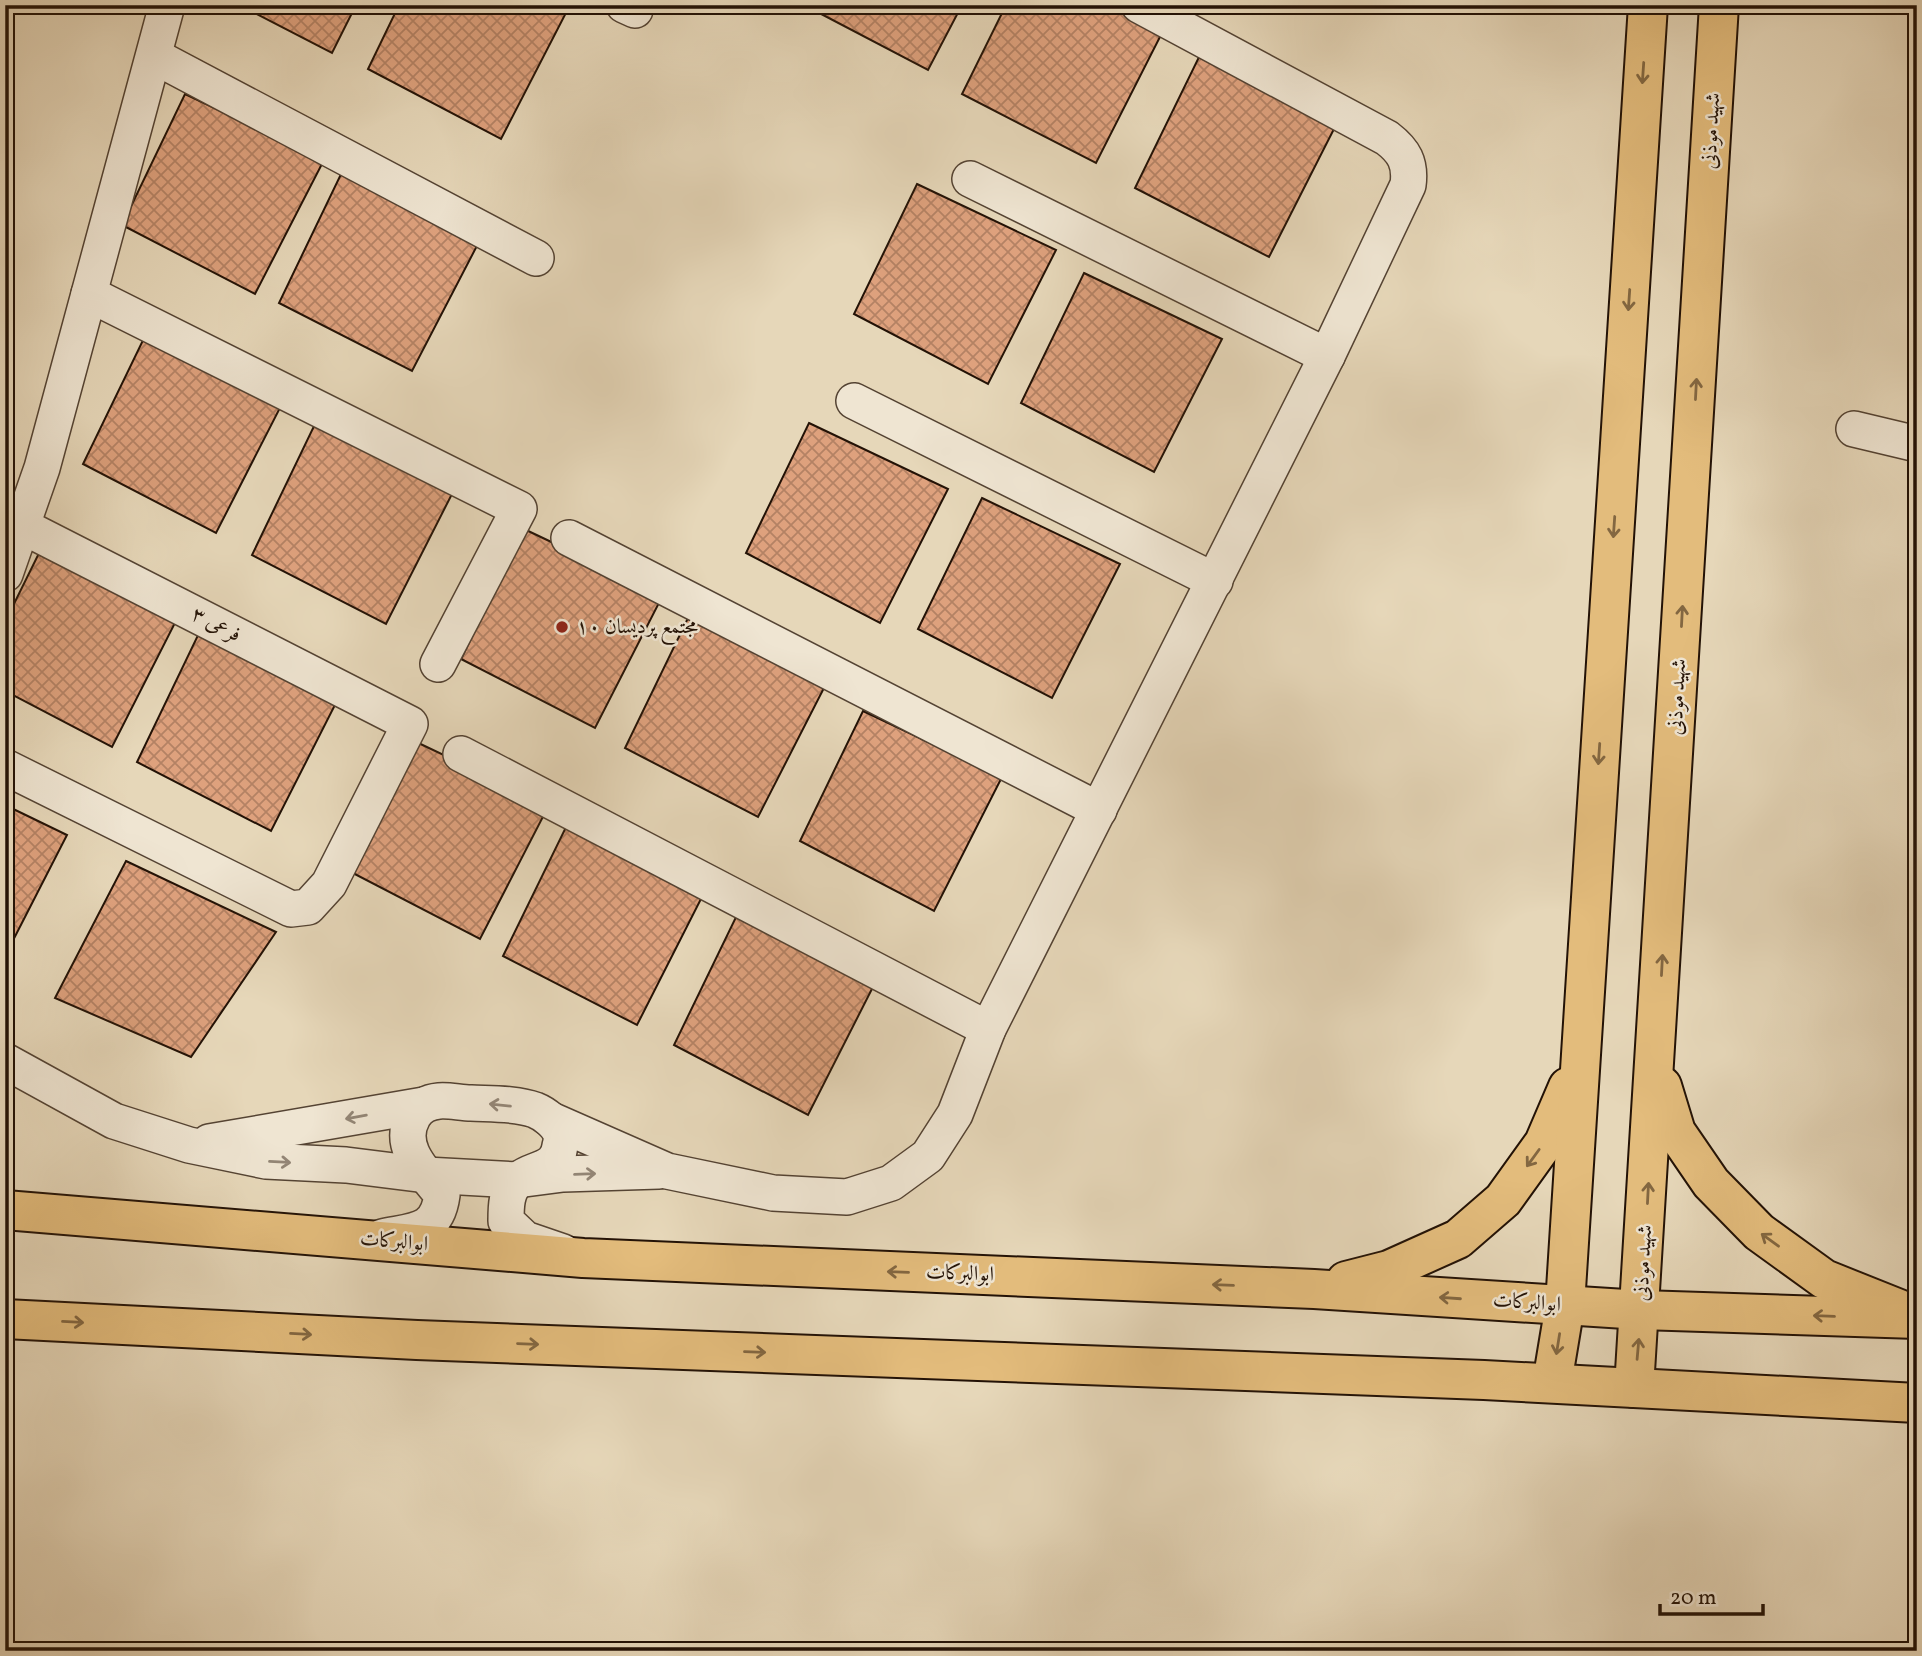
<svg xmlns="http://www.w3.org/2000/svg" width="1922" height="1656" font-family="Vollkorn,Amiri,serif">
<defs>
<pattern id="building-cross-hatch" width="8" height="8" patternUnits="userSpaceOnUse" patternTransform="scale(1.75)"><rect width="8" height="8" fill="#dea17d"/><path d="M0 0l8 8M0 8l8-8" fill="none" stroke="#b48264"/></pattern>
</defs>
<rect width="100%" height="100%" fill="#e6d7b9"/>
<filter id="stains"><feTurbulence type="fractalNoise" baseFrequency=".00286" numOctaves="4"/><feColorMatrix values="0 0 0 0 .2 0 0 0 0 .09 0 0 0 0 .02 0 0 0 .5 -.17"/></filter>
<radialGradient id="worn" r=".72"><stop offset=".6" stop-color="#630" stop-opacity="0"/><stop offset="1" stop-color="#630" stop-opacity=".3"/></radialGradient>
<!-- building -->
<g fill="url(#building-cross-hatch)" stroke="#231206" stroke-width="2">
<polygon points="239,5 356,5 332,53"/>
<polygon points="399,5 570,5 501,139 368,69"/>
<polygon points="804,5 962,5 928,70"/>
<polygon points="1006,5 1114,5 1164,29 1096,163 962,94"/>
<polygon points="1199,57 1337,123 1269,257 1135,188"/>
<polygon points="185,94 324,160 255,294 122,225"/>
<polygon points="342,172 481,238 412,371 279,303"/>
<polygon points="917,184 1056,250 988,384 854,314"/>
<polygon points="1084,273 1222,339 1154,472 1021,403"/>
<polygon points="146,334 284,400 216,533 83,464"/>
<polygon points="809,423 948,489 880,623 746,553"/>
<polygon points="315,424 454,490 386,624 252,555"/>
<polygon points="982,498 1120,564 1052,698 918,629"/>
<polygon points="524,529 663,595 595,728 461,659"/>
<polygon points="42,547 180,613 112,747 5,691 5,622"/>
<polygon points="688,618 826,684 758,817 625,748"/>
<polygon points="200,631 339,697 271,831 137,762"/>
<polygon points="863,711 1002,777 934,911 800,841"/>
<polygon points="410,739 549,805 480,939 347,870"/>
<polygon points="5,805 67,835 5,956"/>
<polygon points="567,825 705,891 637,1025 503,956"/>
<polygon points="126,861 276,932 191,1057 55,998"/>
<polygon points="737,915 876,981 808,1115 674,1045"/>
</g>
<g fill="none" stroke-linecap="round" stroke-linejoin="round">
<!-- minor casing -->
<g stroke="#544333" stroke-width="38">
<g id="minor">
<polyline points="624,5 635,10"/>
<polyline points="154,56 536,258"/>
<polyline points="970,179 1327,356"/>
<polyline points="89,294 519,509 438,664"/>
<polyline points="854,401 1215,581"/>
<polyline points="1854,429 1917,444"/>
<polyline points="569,538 1099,810"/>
<polyline points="5,574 42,468 167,5"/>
<polyline points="461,754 988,1029"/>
<polyline points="5,767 291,909 308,907 329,884 410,724 22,526"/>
<polyline points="5,1061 114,1121 189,1145 266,1161 346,1165 426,1175 517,1180 563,1174 659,1171"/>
<path d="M551 1120 667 1171 773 1193 847 1197 891 1183 928 1156 955 1114 988 1029 1327 356 1408 185C1411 163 1404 151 1387 138L1139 5"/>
<polyline points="209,1142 424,1105"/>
<path d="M382 1237C414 1230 437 1233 442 1195 425 1173 396 1147 413 1117 418 1107 428 1102 439 1101 449 1100 461 1103 471 1103 491 1104 516 1103 535 1110 545 1114 558 1124 561 1135 562 1137 561 1143 560 1146 557 1172 531 1167 517 1181 506 1191 506 1207 506 1221L525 1239 563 1252"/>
</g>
</g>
<!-- major casing -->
<g stroke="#231206" stroke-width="42">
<g id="major">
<polyline points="1662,1086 1676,1132 1711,1183 1759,1232 1824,1279 1899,1309"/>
<polyline points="5,1210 583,1258 1314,1289 1641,1310 1917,1319"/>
<polyline points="1346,1281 1389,1270 1458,1239 1503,1200 1544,1143 1568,1087"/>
<polyline points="5,1319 417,1340 1484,1380 1917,1403"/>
<polyline points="1552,1383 1565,1305 1648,5"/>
<polyline points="1634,1388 1719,5"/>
</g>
</g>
<!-- minor -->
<use href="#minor" stroke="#efe5d2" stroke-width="35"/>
<!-- major -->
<use href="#major" stroke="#e3bc7c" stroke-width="38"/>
</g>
<!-- one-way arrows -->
<defs><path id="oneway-shaft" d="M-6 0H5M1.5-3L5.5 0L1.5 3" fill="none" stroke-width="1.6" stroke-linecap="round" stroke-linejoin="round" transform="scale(1.75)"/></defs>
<g stroke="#836741">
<use href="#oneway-shaft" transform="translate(1643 73) rotate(94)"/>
<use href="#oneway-shaft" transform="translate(1629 300) rotate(94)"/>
<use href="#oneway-shaft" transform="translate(1696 389) rotate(-87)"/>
<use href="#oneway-shaft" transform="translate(1614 527) rotate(94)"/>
<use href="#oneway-shaft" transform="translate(1682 616) rotate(-87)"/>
<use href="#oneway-shaft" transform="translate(1599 754) rotate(94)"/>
<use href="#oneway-shaft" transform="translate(1662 965) rotate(-87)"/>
<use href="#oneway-shaft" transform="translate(1533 1158) rotate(126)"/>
<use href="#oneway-shaft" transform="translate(1648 1193) rotate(-87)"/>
<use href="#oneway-shaft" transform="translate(1770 1240) rotate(-144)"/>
<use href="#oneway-shaft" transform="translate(898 1272) rotate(-178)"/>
<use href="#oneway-shaft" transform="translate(1223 1285) rotate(-178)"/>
<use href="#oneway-shaft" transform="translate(1450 1298) rotate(-176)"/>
<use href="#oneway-shaft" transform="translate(1824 1316) rotate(-178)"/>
<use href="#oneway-shaft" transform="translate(73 1322) rotate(3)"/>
<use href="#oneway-shaft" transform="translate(301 1334) rotate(3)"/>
<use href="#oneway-shaft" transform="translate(528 1344) rotate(2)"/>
<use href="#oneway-shaft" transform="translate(1558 1344) rotate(99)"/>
<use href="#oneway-shaft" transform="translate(1638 1349) rotate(-85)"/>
<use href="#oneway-shaft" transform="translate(755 1352) rotate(2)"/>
</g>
<g stroke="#938676">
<use href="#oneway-shaft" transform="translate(500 1105) rotate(-174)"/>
<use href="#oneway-shaft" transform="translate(356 1117) rotate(170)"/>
<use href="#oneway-shaft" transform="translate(280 1162) rotate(3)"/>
<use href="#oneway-shaft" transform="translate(585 1174) rotate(-2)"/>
</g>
<!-- markers -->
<circle fill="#8f2418" stroke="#efe5d2" stroke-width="2.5" cx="562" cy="627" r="7"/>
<g text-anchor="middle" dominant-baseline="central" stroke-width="5" stroke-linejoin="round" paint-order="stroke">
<!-- street labels -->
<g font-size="21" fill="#231206" stroke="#efe5d2">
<text transform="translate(1712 131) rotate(-87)">شهید موذنی</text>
<text transform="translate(216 625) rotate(27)">فرعی ۳</text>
<text transform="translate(1678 697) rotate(-87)">شهید موذنی</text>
<text transform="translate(394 1242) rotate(5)">ابوالبرکات</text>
<text transform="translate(1644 1263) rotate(-87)">شهید موذنی</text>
<text transform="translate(960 1274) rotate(2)">ابوالبرکات</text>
<text transform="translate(1527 1303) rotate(4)">ابوالبرکات</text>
</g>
<!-- poi labels -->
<g font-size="21" fill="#231206" stroke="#efe5d2" text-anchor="start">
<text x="576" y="627">مجتمع پردیسان ۱۰</text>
</g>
</g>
<!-- margin -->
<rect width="1922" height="1656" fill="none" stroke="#e6d7b9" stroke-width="28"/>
<rect x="7" y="7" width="1908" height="1642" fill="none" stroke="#231206" stroke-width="3.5"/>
<rect x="14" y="14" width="1894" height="1628" fill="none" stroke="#231206" stroke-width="2"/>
<!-- scale -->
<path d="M1660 1604v10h103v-10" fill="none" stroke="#231206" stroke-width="3.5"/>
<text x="1670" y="1604" font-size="21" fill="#231206" stroke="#efe5d2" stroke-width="5" paint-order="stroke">20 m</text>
<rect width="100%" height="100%" filter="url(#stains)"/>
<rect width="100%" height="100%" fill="url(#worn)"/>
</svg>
